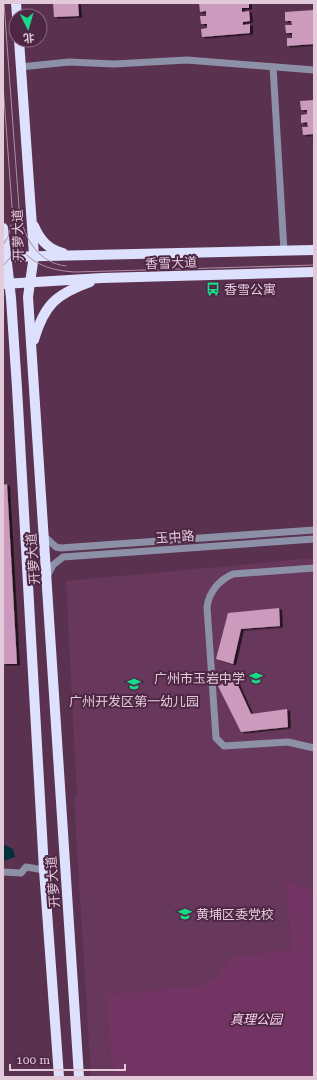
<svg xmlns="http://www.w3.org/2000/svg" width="317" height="1080" font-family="'Roboto Serif','Noto Sans SC',serif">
<defs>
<filter id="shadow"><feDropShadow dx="3" dy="1.5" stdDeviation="0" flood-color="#0009"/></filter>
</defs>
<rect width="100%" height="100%" fill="#5a314f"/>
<!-- built -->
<polygon fill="#67385b" points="314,558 314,892 285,881 291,949 231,957 217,976 200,986 107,994 110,1057 117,1077 91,1077 74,799 77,797 66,581"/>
<!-- green -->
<polygon fill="#723563" points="285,880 314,892 314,1077 117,1077 110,1057 107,994 200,986 217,976 231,957 291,949"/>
<!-- water -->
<polygon fill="#00313c" points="3,844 13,849 15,857 3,861"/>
<!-- building -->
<g fill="#cb9abc" filter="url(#shadow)">
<polygon points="53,3 78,3 79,16 54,17"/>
<polygon points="199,3 249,3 249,8 242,8 242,12 249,11 250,21 243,22 243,25 250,24 250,33 202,37 201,29 207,28 207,24 201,24 200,16 206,16 206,11 200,12"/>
<polygon points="314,10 314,44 287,46 287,38 292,38 292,33 286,33 285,25 292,25 291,21 285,21 285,12"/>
<polygon points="314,100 314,134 303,135 302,127 308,127 307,122 301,123 301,115 307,114 307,110 301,110 300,101"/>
<polygon points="7,484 17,664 3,664 3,485"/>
<polygon points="279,608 280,626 241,629 233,664 216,659 228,613"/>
<polygon points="235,679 251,714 287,709 288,727 241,732 218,686"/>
</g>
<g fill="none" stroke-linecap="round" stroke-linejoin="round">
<!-- minor -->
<g stroke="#8d91a7" stroke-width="7">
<polyline points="20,67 69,62 114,64 187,60 314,70"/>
<polyline points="273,67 284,251"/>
<polyline points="44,536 56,547 61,548 314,530"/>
<path d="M314 568 233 574C219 580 209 592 207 607L216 738 224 746 288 742 314 748"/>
<polyline points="47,576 53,565 63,557 314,539"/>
<polyline points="3,872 21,873 26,867 44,870"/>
</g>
<!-- major -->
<g stroke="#dde1fd" stroke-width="10">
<polyline points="16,3 17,16"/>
<polyline points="19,40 34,255 28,297 79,1077"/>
<path d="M34 226C40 240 48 249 63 253"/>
<polyline points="3,228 11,298 17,388 44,870 59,1077"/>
<polyline points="3,257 314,250"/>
<polyline points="3,284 102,278 314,272"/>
<path d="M34 340C44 305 56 294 90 282"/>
</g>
<!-- tram -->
<g stroke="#ae8fa5" stroke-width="1">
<polyline points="4,3 20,221"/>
<path d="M3 85 14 233C22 262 49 271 76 272L314 265"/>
<path d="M20 215C25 240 39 263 66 266"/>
<polyline points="3,245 8,237 11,225"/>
<polyline points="3,266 15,252 19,241"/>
</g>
</g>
<!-- icons -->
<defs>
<g id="bus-bare" transform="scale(1.08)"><path d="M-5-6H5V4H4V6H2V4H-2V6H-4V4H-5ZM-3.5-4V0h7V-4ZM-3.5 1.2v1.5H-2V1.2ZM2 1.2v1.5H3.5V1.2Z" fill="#18d989" stroke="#4e2744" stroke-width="2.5" paint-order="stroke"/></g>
<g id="school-bare" transform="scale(1.08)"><path d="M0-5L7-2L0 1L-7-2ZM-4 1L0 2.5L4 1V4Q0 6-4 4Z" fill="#18d989" stroke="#4e2744" stroke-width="2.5" paint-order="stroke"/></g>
</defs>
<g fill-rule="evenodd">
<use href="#bus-bare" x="213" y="289"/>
<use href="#school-bare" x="256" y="678"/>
<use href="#school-bare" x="134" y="684"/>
<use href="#school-bare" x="185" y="914"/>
</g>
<g text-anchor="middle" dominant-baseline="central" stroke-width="4" stroke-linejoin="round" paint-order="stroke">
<!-- street labels -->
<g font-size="13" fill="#e3cadb" stroke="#4e2744">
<text transform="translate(18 235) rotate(-91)">开萝大道</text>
<text transform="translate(171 263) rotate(-2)">香雪大道</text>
<text transform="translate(175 537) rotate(-4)">玉中路</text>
<text transform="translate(33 559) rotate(-94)">开萝大道</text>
<text transform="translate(53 882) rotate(-94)">开萝大道</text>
</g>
<!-- poi labels -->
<g font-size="13" fill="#e3cadb" stroke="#4e2744" text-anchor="start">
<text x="224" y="289">香雪公寓</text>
<text x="245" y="678" text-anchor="end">广州市玉岩中学</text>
<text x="134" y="701" text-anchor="middle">广州开发区第一幼儿园</text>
<text x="196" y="914">黄埔区委党校</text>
</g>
<!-- park labels -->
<g font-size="13" font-style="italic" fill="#fdd0ef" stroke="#4e2744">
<text x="256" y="1019">真理公园</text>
</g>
</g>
<!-- border -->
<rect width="317" height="1080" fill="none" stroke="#e3cadb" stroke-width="8"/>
<!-- north arrow -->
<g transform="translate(28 28) rotate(175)"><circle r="19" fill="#4e2744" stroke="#8a6880"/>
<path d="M0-3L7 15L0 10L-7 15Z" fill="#18d989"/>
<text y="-6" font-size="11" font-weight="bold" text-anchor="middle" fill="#e3cadb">北</text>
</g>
<!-- scale -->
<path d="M10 1064v6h115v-6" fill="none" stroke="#e3cadb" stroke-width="2"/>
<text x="16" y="1064" font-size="12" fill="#e3cadb" stroke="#4e2744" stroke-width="3" paint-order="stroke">100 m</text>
</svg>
